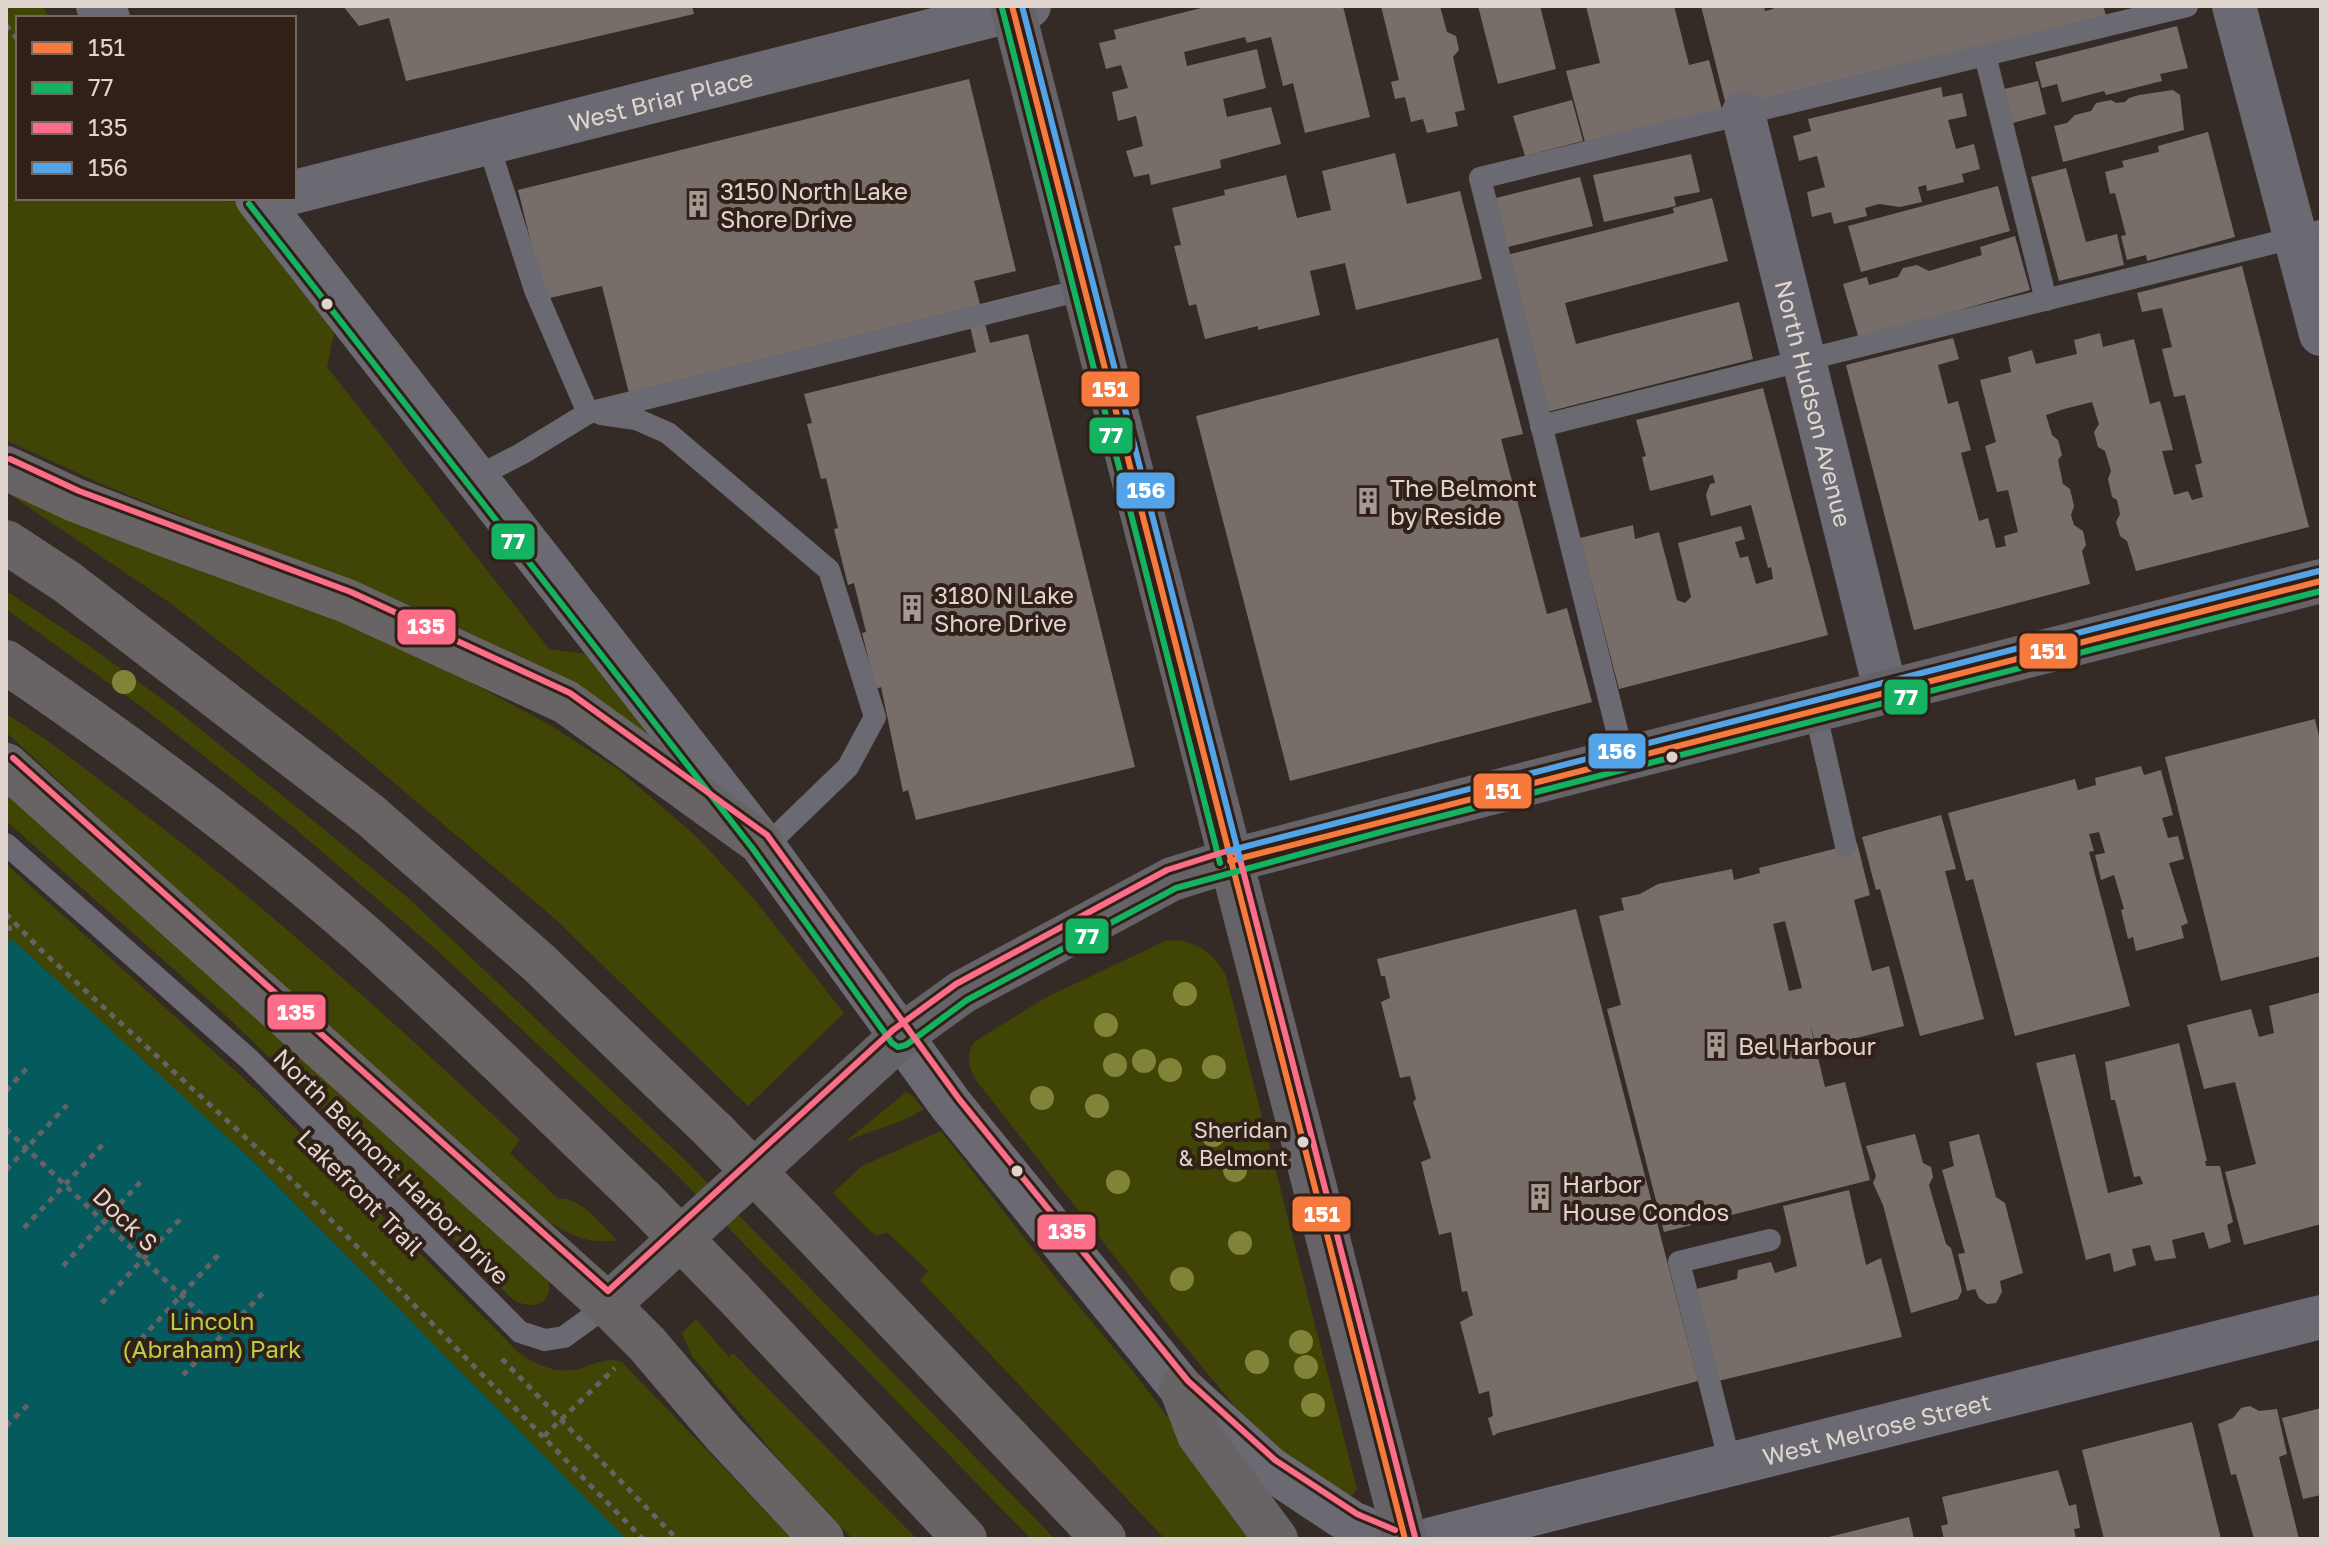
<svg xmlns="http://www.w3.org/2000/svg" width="2327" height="1545" font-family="'Golos Text',sans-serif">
<rect width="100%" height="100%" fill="#352b26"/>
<!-- green -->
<g fill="#404505">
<polygon points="6,6 42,6 50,18 18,18 18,198 214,198 235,202 335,328 327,367 549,649 593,655 646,726 644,732 357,586 106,486 6,440"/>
<polygon points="6,492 365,629 431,661 550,725 618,769 698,838 754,899 844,1013 748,1106 553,917 327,726 173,605"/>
<polygon points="6,591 91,647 178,711 406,896 686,1161 1055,1539 1031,1539 673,1171 440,953 292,826 146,710 6,609"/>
<path d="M6 714C53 742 95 777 139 810 273 912 397 1025 520 1140L510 1153 558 1199C581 1196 601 1225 617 1240 586 1246 566 1232 539 1216L178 892 6 732Z"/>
<path d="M6 789 548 1279C555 1307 527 1312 509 1296L369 1153 220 1010 6 821Z"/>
<path d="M6 864 263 1096 519 1353C535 1364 554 1373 573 1370 592 1367 602 1356 622 1362L792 1539H6Z"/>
<path d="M1179 940C1202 945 1215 956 1226 976L1357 1489 1350 1498 1344 1496 1255 1431 1180 1340 979 1084C969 1070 965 1058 974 1042L1045 998 1165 941Z"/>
<path d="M906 1092 911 1094 923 1109C900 1126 868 1129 843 1144Z"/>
<polygon points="941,1131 1058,1281 1132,1370 1260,1539 1165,1539 920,1280 928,1271 888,1233 877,1235 869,1230 833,1193 862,1166"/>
<polygon points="696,1319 729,1357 733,1353 917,1539 853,1539 793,1476 692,1356 682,1333"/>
</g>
<!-- water -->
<polygon fill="#055a5e" points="13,940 255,1163 626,1539 6,1539 6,941"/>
<!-- building -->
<g fill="#776e6a" fill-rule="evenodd">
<polygon points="343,6 692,6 694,14 406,81 389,18 359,26"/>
<polygon points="1209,6 1343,6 1370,117 1305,133 1293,83 1283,86 1271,37 1247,43 1245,37 1184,52 1187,66 1257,49 1266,88 1223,99 1227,117 1271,107 1281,144 1220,160 1221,168 1151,185 1149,174 1134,177 1126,151 1143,146 1136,116 1118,121 1112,92 1128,88 1121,65 1106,69 1099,43 1116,39 1114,30"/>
<polygon points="1381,6 1440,6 1447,32 1456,36 1459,50 1453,57 1465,110 1455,112 1458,126 1427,133 1423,119 1411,122 1405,97 1395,99 1391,82 1399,80"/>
<polygon points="1478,6 1540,6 1556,69 1498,84"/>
<polygon points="1586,6 1674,6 1689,65 1709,60 1722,110 1586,146 1566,71 1600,63"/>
<polygon points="1701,6 1764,6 1765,11 1773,9 1773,6 2103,6 2106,15 1728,113"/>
<polygon points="2177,26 2188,68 2160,74 2162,81 2106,95 2104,91 2062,102 2057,84 2042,88 2035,62"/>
<polygon points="969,79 1016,271 974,281 990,343 1028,334 1135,767 916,820 908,790 903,792 881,687 876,689 862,633 866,632 854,583 848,585 834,529 838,528 826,478 821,479 807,424 812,423 804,394 976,352 966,309 629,393 602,286 545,299 518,190"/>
<polygon points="2038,81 2046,114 2009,124 2000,90"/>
<polygon points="1941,87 1943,97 1962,93 1967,116 1948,120 1956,149 1974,144 1980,169 1962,174 1964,182 1927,191 1926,185 1918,187 1922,202 1900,207 1879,204 1865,208 1867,216 1834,224 1831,212 1812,217 1807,192 1825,187 1817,156 1799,161 1793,136 1811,131 1808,119"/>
<polygon points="2173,90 2180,95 2184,130 2063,162 2054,126 2067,123 2075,115 2091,111 2096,103 2111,100 2116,103 2125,102 2129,98 2139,95"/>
<polygon points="1572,100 1583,141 1525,156 1513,116"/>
<polygon points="2208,132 2235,237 2147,261 2146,255 2127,260 2121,236 2126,235 2115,193 2110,194 2105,172 2124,167 2122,161 2159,152 2158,146"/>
<polygon points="1395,153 1407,204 1460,191 1482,279 1356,310 1345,263 1310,271 1320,315 1258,330 1258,326 1205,339 1196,304 1189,306 1174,246 1181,245 1172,208 1225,195 1224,190 1286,175 1297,218 1331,210 1322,171"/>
<polygon points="1691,154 1700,192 1674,197 1676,206 1604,222 1593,175"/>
<polygon points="2066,168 2086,242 2117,234 2124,265 2059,281 2031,177"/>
<polygon points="1580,177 1593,226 1504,248 1492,199"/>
<polygon points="1998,186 2010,231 1861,272 1848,226"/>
<polygon points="1712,198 1728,261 1565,303 1576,344 1739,302 1753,359 1547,412 1507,255 1674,213 1673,208"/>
<polygon points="2015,236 2030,290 1859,339 1843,284 1867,277 1869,285 1898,277 1903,268 1917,265 1929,271 1982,255 1980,247"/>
<polygon points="2242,266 2309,527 2136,571 2127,541 2120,536 2116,522 2120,514 2117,500 2112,497 2108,479 2111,471 2105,451 2098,447 2094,432 2099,424 2092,402 2064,409 2046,415 2052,435 2058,440 2062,455 2058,460 2063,484 2070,489 2074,506 2071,515 2074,525 2083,531 2086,545 2082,551 2090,584 1914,630 1846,365 1953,338 1959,359 1938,365 1948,404 1958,401 1971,450 1961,453 1979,521 1988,518 1996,548 2006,546 2004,536 2018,532 2008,490 1997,492 1985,446 1996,442 1980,380 2011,372 2008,357 2032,350 2036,364 2077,354 2074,340 2100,333 2103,347 2134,339 2150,404 2160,401 2173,450 2162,451 2174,495 2188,491 2192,500 2203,497 2195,465 2202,463 2185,395 2174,397 2162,349 2172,347 2162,308 2142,312 2137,293"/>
<polygon points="1498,338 1523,434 1501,439 1547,614 1567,608 1592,702 1290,781 1196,416"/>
<polygon points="1763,388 1828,635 1619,689 1580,538 1633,525 1635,539 1659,532 1677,600 1685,603 1691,597 1678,543 1741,526 1745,539 1735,542 1740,558 1748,556 1756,584 1773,579 1771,567 1768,568 1751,505 1711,516 1706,495 1710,484 1715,483 1713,475 1650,491 1642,457 1646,456 1636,420"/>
<polygon points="2315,719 2321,745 2321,956 2221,981 2165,757"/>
<polygon points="2141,766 2144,775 2161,770 2173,815 2162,818 2168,838 2178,836 2184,859 2169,863 2188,923 2181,926 2184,938 2136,951 2133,937 2128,939 2121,910 2124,909 2114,875 2101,880 2095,855 2105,853 2099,832 2089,834 2094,851 2089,852 2130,1006 2015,1036 1973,879 1966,881 1948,813 2075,779 2078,790 2096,785 2095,778"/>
<polygon points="1941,815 1956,869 1945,871 1984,1019 1920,1036 1880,889 1876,890 1862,837"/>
<path d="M1857 843 1870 895 1854 900 1872 971 1889 966 1904 1026 1817 1048 1810 1024 1825 1087 1845 1082 1870 1180 1664 1232 1607 1009 1621 1005 1599 916 1624 910 1621 898 1640 894 1658 884 1732 869 1734 880 1760 873 1759 868ZM1785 921 1802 988 1789 991 1773 924Z"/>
<polygon points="1576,909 1698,1381 1498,1433 1493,1436 1488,1418 1493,1416 1489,1391 1479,1394 1460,1322 1473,1315 1467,1291 1462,1292 1451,1232 1439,1235 1421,1162 1431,1158 1413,1102 1416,1099 1410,1076 1400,1078 1381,1002 1390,998 1385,976 1381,976 1377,959"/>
<polygon points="2321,992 2321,1224 2244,1245 2225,1172 2256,1164 2235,1082 2204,1089 2187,1025 2251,1009 2259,1037 2274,1033 2269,1006"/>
<polygon points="2179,1043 2207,1161 2205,1161 2206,1166 2220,1166 2233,1222 2227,1225 2231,1242 2209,1249 2204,1232 2172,1240 2176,1258 2155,1261 2150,1245 2132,1249 2136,1265 2114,1272 2110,1253 2086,1260 2036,1063 2075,1054 2108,1193 2143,1184 2140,1176 2134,1177 2115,1100 2111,1100 2105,1062"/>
<polygon points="1915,1134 1923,1163 1931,1167 1933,1177 1929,1185 1946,1244 1951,1248 1962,1291 1958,1299 1911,1313 1883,1205 1873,1183 1876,1176 1866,1146"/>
<polygon points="1979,1134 1996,1197 2005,1203 2023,1273 2000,1281 2002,1292 1996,1303 1987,1304 1979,1298 1975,1289 1967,1291 1958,1254 1965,1253 1942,1170 1954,1166 1949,1142"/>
<polygon points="1849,1190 1866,1265 1881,1258 1902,1337 1718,1381 1696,1289 1737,1279 1738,1270 1771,1262 1775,1273 1797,1266 1783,1206"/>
<polygon points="2250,1406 2259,1411 2277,1409 2287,1454 2279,1457 2299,1539 2254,1539 2236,1474 2231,1475 2218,1424 2233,1418 2241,1408"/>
<polygon points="2321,1408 2321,1495 2303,1499 2282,1418"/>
<polygon points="2192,1422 2221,1539 2104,1539 2082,1450"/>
<polygon points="2058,1470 2069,1506 2076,1504 2080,1528 2074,1529 2076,1539 1944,1539 1941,1526 1948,1524 1942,1497"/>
<polygon points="1909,1517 1914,1539 1825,1539 1825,1538"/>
</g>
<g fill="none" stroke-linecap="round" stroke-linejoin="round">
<!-- path -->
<g stroke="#656266" stroke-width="5" stroke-dasharray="6 6" stroke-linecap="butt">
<polyline points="6,25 18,40"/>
<polyline points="6,914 39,948 293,1181 643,1539"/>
<polyline points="6,929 18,926"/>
<polyline points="6,1091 28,1067"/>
<polyline points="6,1129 222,1334"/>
<polyline points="6,1170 67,1105"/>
<polyline points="24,1228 106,1141"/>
<polyline points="63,1266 144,1178"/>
<polyline points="102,1303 184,1215"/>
<polyline points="141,1339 222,1251"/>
<polyline points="502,1359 677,1539"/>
<polyline points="183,1375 264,1292"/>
<polyline points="6,1426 30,1403"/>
<polyline points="544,1436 615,1368"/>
</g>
<!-- service -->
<g stroke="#6b6a72" stroke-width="22">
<polyline points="1985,55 2046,300"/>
<polyline points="488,143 535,290 588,413"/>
<polyline points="601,414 636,419 668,433 829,570 875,717 848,767 764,848"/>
<polyline points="1541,426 2321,231"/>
<polyline points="476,477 521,454 588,413 1085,289"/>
<polyline points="1815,710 1846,846"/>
<polyline points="1624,759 1480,178 2187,6"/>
<polyline points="6,844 249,1059 520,1332 545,1340 564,1337 608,1305"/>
<polyline points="1730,1463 1679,1262 1770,1240"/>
</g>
<!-- minor -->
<g stroke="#6b6a72" stroke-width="44">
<polyline points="2234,6 2321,334"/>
<path id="s1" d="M1743 114 1886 693"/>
<path id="s2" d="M294 192 1029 6"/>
<path id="s3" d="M1432 1539 2321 1317"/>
</g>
<!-- tertiary -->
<g stroke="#6b6a72" stroke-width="44">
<polyline points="98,6 108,18"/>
<polyline points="257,198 761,843 951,1105 1181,1388 1269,1468 1352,1523 1391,1539"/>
</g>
<!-- secondary -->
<g stroke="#656268" stroke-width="44">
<polyline points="1012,6 1405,1539"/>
<polyline points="608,1305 900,1037 962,992 1172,879 1230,861 1389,819 2321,581"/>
</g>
<!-- motorway -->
<g stroke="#686466" stroke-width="44">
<polyline points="6,468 75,500 163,534 347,601 566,702 761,843"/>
<polyline points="6,542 67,582 370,815 538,962 714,1131"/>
<path d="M6 662C129 746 250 836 362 934 458 1020 550 1110 643 1200"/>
<polyline points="6,765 608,1305 647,1344 723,1433 822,1539"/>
<polyline points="803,1222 1104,1539"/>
<polyline points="732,1291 965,1539"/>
<polyline points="1181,1388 1199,1435 1276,1539"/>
</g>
<!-- motorway-bridge -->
<g stroke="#686466" stroke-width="44">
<polyline points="714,1131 803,1222"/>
<polyline points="643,1200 732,1291"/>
</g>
<!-- bus-1 casing -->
<g stroke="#302017" stroke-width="12">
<g id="bus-1">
<polyline points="1012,6 1405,1539"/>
<polyline points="1230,861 2321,581"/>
</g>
</g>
<!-- bus-2 casing -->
<g stroke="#302017" stroke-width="12">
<g id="bus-2">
<polyline points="1002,8 1220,863"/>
<polyline points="249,204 753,849 892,1043 898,1047 906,1045 967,1000 1176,888 1392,829 2321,591"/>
</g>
</g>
<!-- bus-3 casing -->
<g stroke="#302017" stroke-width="12">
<g id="bus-3">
<polyline points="10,459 79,491 351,592 570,693 767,835 959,1099 1188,1381 1275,1460 1357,1514 1395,1530"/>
<polyline points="13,758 608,1291 893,1030 956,984 1167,870 1227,851 1235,852 1240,859 1415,1537"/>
</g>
</g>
<!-- bus-4 casing -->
<g stroke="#302017" stroke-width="12">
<g id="bus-4">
<polyline points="1022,6 1240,859"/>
<polyline points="1228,851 2319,571"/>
</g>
</g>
<!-- bus-1 -->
<use href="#bus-1" stroke="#f6793e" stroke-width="6"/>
<!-- bus-2 -->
<use href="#bus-2" stroke="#13b361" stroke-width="6"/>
<!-- bus-3 -->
<use href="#bus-3" stroke="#fb6d88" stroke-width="6"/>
<!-- bus-4 -->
<use href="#bus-4" stroke="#53a3e8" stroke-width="6"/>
</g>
<!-- trees -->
<g fill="#7f8438">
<circle cx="124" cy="682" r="12"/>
<circle cx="1185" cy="994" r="12"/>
<circle cx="1106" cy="1025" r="12"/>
<circle cx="1144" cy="1061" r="12"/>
<circle cx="1115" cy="1065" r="12"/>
<circle cx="1214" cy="1067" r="12"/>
<circle cx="1170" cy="1070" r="12"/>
<circle cx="1042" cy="1098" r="12"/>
<circle cx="1097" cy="1106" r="12"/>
<circle cx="1213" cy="1135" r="12"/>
<circle cx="1235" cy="1170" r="12"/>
<circle cx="1118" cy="1182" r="12"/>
<circle cx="1240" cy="1243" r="12"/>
<circle cx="1182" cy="1279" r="12"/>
<circle cx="1301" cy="1342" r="12"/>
<circle cx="1257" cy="1362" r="12"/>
<circle cx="1306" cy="1367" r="12"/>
<circle cx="1313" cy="1405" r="12"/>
</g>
<!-- icons -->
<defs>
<g id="building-bare" transform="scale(2.16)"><path d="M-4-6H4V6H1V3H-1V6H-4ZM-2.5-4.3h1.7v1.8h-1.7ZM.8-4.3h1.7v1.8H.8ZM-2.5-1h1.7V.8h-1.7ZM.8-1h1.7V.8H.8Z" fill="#a49a93" stroke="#302017" stroke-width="2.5" paint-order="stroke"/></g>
</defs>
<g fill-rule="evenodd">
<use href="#building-bare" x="698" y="204"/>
<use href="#building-bare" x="1368" y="501"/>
<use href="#building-bare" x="912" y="608"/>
<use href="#building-bare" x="1716" y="1045"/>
<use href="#building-bare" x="1540" y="1197"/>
</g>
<!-- markers -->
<g fill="#e0d5ce" stroke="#302017" stroke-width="3">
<circle cx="327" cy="304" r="7"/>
<circle cx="1672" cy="757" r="7"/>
<circle cx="1303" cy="1142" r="7"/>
<circle cx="1017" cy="1171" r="7"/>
</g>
<g text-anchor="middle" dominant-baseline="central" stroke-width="8" stroke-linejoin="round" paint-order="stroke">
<!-- bus labels -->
<g font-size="22" fill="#e0d5ce" stroke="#302017" text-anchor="end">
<text x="1288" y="1129">Sheridan<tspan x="1288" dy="28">&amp; Belmont</tspan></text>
</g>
<!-- street labels -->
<g font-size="24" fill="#e0d5ce" stroke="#302017">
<text stroke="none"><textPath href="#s2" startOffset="378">West Briar Place</textPath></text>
<text stroke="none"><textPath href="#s1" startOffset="298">North Hudson Avenue</textPath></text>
<text transform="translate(392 1166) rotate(45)">North Belmont Harbor Drive</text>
<text transform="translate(361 1192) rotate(45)">Lakefront Trail</text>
<text transform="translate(126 1219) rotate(44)">Dock S</text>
<text stroke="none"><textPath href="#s3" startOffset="458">West Melrose Street</textPath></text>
</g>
<!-- poi labels -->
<g font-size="24" fill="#e0d5ce" stroke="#302017" text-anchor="start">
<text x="720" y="190">3150 North Lake<tspan x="720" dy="28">Shore Drive</tspan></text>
<text x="1390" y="487">The Belmont<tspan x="1390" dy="28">by Reside</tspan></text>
<text x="934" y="594">3180 N Lake<tspan x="934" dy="28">Shore Drive</tspan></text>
<text x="1738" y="1045">Bel Harbour</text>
<text x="1562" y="1183">Harbor<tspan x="1562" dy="28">House Condos</tspan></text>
</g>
<!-- park labels -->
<g font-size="24" fill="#bbcc47" stroke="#302017">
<text x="212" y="1320">Lincoln<tspan x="212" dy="28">(Abraham) Park</tspan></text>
</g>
</g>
<g stroke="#302017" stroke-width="3">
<rect x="1080" y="370" width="61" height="38" rx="8" fill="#f6793e"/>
<rect x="1088" y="416" width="46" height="39" rx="8" fill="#13b361"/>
<rect x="1115" y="471" width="61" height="39" rx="8" fill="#53a3e8"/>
<rect x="490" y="522" width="46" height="39" rx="8" fill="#13b361"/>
<rect x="396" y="608" width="61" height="38" rx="8" fill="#fb6d88"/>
<rect x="2018" y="632" width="61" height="38" rx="8" fill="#f6793e"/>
<rect x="1883" y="678" width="46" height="38" rx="8" fill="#13b361"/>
<rect x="1587" y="732" width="60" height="38" rx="8" fill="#53a3e8"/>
<rect x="1472" y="772" width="61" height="38" rx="8" fill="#f6793e"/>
<rect x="1064" y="917" width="46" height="38" rx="8" fill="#13b361"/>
<rect x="266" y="993" width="61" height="38" rx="8" fill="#fb6d88"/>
<rect x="1291" y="1195" width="61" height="38" rx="8" fill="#f6793e"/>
<rect x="1036" y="1213" width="61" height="38" rx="8" fill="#fb6d88"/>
</g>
<g font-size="22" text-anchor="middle" font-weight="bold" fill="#fff">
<text x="1110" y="397">151</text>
<text x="1111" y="443">77</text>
<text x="1146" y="498">156</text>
<text x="513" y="549">77</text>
<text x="426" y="634">135</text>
<text x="2048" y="659">151</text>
<text x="1906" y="705">77</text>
<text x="1617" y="759">156</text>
<text x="1503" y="799">151</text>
<text x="1087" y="944">77</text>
<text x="296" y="1020">135</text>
<text x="1322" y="1222">151</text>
<text x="1067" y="1239">135</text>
</g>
<!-- border -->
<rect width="2327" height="1545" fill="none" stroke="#e0d5ce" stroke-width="16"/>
<!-- legend -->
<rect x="16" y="16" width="280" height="184" fill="#302017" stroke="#766860" stroke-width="2"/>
<rect x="32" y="42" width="40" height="12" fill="#f6793e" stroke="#766860" stroke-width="2"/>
<text x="88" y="56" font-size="24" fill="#e0d5ce">151</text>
<rect x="32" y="82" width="40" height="12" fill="#13b361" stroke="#766860" stroke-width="2"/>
<text x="88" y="96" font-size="24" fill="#e0d5ce">77</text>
<rect x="32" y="122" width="40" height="12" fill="#fb6d88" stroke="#766860" stroke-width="2"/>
<text x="88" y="136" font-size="24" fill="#e0d5ce">135</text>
<rect x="32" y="162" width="40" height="12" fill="#53a3e8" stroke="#766860" stroke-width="2"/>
<text x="88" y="176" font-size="24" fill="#e0d5ce">156</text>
</svg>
